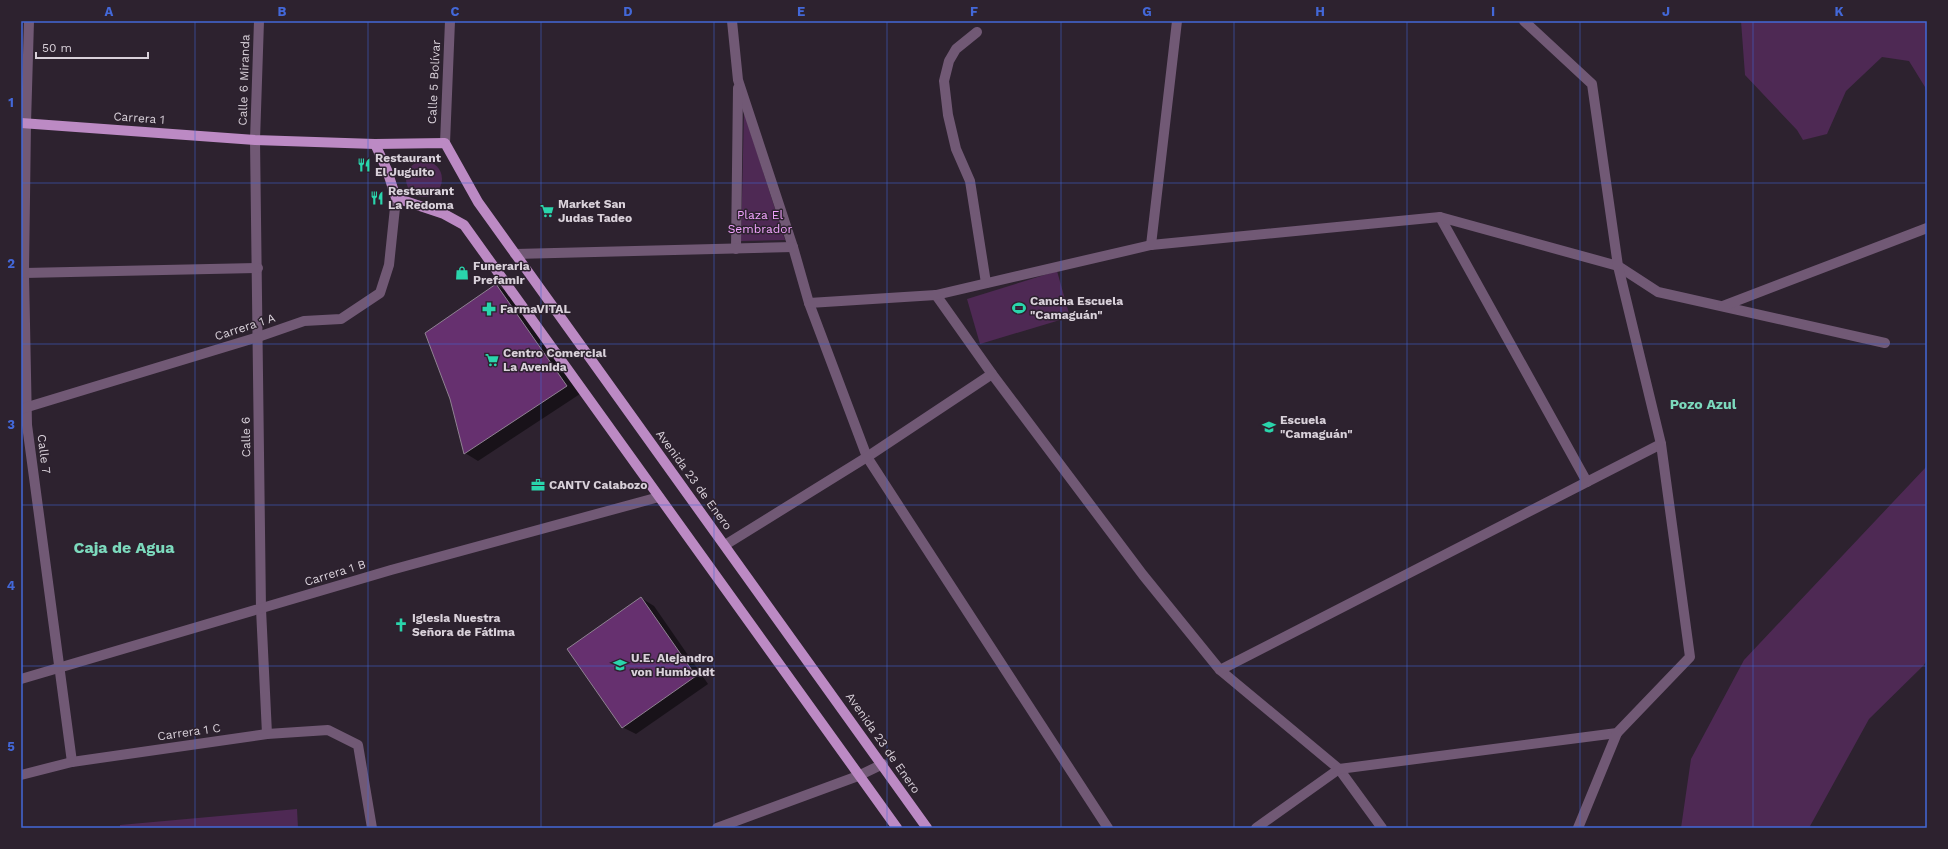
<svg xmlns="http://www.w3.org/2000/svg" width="1948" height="849" font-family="'Work Sans',sans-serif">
<rect width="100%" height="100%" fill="#2d222f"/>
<!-- green -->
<g fill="#4e2954">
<polygon points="1741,21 1927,21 1927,96 1925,87 1909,61 1882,57 1846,91 1827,134 1803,140 1797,130 1745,75"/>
<polygon points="744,112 785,240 741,241"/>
<circle cx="424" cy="179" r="18"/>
<polygon points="1057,271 1070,317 980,344 967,299"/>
<polygon points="1927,466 1927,659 1924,665 1869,719 1809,828 1681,828 1691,759 1744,660"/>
<polygon points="297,809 298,828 120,828 120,825"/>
</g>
<!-- shadow -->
<g fill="#0007">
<polygon points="496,285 509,293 580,394 478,461 465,453"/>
<polygon points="641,598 654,606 708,684 636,734 622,727"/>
</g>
<!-- building -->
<g fill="#66306f" stroke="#8f8292">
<polygon points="496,284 567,386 464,454 450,399 425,333"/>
<polygon points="641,597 696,676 622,728 567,649"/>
</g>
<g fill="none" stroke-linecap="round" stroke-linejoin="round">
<!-- minor -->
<g stroke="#715975" stroke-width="10">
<polyline points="29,21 26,123 24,273 27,425 72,762"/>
<polyline points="259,21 255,140 261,609 267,734"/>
<polyline points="732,21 738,80 793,247 809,303 867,457 1108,828"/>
<polyline points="977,32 956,49 949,61 944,81 948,115 956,149 970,181 986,283"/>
<polyline points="445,143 450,21"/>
<polyline points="1440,217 1587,482"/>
<polyline points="1151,245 1177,21"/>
<polyline points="736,249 738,88"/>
<polyline points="515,254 793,247"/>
<polyline points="24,273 258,268"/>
<polyline points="936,295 992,374 1143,575 1220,670 1339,769 1382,828"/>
<polyline points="809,303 936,295 1151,245 1440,217 1618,266 1658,292 1885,343"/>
<polyline points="1723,306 1927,228"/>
<polyline points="21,409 258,337 304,321 341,319 380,293 389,265 396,198"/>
<polyline points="725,545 867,457 992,374"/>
<polyline points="1220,670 1661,444"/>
<polyline points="21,679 391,570 659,497"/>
<polyline points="21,775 72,762 267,734 328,730 358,745 372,828"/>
<polyline points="717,828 858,776 883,764"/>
<polyline points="1256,828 1339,769 1617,733 1690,657 1661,444 1618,266 1592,84 1524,21"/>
<polyline points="1578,828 1617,733"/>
</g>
<!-- major -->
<g stroke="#bc8ac4" stroke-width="10">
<polyline points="21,123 255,140 375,144 445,143 478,202 927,828"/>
<polyline points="375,144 387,170 396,198 444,214 464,225 897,828"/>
</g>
</g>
<!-- grid -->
<path fill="none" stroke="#4368d8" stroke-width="1" stroke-opacity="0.55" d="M195 21V828M368 21V828M541 21V828M714 21V828M887 21V828M1061 21V828M1234 21V828M1407 21V828M1580 21V828M1753 21V828M21 183H1927M21 344H1927M21 505H1927M21 666H1927"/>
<!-- icons -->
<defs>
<g id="restaurant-bare" transform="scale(1.08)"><path d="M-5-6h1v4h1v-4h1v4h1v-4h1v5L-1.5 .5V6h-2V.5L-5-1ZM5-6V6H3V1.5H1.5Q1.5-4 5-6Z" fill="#2ad5ac" stroke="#2d222f" stroke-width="2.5" paint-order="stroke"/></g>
<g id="supermarket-bare" transform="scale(1.08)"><path d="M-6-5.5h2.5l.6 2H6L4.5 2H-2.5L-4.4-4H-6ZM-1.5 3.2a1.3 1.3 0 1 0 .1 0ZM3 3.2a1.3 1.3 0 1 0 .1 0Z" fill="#2ad5ac" stroke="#2d222f" stroke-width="2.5" paint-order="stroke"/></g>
<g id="shop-bare" transform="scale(1.08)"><path d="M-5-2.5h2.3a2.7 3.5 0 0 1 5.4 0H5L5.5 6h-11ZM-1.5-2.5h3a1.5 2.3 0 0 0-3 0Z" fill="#2ad5ac" stroke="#2d222f" stroke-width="2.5" paint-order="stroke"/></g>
<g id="stadium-bare" transform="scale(1.08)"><path d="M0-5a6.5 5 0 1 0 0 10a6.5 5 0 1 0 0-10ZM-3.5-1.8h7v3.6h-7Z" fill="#2ad5ac" stroke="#2d222f" stroke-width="2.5" paint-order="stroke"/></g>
<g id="pharmacy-bare" transform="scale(1.08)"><path d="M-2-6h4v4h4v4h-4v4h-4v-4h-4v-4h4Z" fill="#2ad5ac" stroke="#2d222f" stroke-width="2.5" paint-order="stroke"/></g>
<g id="school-bare" transform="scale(1.08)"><path d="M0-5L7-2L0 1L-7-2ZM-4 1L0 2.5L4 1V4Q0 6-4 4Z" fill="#2ad5ac" stroke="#2d222f" stroke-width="2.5" paint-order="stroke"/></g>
<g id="office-bare" transform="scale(1.08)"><path d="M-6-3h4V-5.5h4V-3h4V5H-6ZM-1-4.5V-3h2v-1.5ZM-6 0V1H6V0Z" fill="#2ad5ac" stroke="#2d222f" stroke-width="2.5" paint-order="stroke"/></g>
<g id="church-bare" transform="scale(1.08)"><path d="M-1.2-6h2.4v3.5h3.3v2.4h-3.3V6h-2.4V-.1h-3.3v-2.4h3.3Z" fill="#2ad5ac" stroke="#2d222f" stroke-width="2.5" paint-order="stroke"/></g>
</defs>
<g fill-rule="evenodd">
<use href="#restaurant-bare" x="364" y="165"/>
<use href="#restaurant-bare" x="377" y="198"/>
<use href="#supermarket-bare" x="547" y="211"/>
<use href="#shop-bare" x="462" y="273"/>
<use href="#stadium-bare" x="1019" y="308"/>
<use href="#pharmacy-bare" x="489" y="309"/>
<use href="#supermarket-bare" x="492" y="360"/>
<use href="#school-bare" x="1269" y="427"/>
<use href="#office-bare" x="538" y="485"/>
<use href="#church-bare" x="401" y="625"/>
<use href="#school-bare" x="620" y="665"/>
</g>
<g text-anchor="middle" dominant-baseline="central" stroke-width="3" stroke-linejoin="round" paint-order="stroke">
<!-- street labels -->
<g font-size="12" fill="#d9d1da" stroke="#2d222f">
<text transform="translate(244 80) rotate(-88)">Calle 6 Miranda</text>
<text transform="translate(434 82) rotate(-87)">Calle 5 Bolívar</text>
<text transform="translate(139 118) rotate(4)">Carrera 1</text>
<text transform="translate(245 327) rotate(-18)">Carrera 1 A</text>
<text transform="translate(246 437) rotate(-91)">Calle 6</text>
<text transform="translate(44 454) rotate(83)">Calle 7</text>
<text transform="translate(694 480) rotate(54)">Avenida 23 de Enero</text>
<text transform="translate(335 573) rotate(-17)">Carrera 1 B</text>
<text transform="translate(189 732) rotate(-8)">Carrera 1 C</text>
<text transform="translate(883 743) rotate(55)">Avenida 23 de Enero</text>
</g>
<!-- poi labels -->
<g font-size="12" font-weight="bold" fill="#d9d1da" stroke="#2d222f" text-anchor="start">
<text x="375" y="158">Restaurant<tspan x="375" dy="14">El Juguito</tspan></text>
<text x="388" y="191">Restaurant<tspan x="388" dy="14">La Redoma</tspan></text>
<text x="558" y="204">Market San<tspan x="558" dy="14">Judas Tadeo</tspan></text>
<text x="473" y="266">Funeraria<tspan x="473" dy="14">Prefamir</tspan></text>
<text x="1030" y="301">Cancha Escuela<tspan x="1030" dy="14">"Camaguán"</tspan></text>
<text x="500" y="309">FarmaVITAL</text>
<text x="503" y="353">Centro Comercial<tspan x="503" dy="14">La Avenida</tspan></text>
<text x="1280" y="420">Escuela<tspan x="1280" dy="14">"Camaguán"</tspan></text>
<text x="549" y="485">CANTV Calabozo</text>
<text x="412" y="618">Iglesia Nuestra<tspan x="412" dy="14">Señora de Fátima</tspan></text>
<text x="631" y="658">U.E. Alejandro<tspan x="631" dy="14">von Humboldt</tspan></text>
</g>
<!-- park labels -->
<g font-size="12" fill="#f2a4fe" stroke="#2d222f">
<text x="760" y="215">Plaza El<tspan x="760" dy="14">Sembrador</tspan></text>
</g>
<!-- quarter labels -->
<g font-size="14" font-weight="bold" fill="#7cdabd" stroke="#2d222f">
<text x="1703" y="404">Pozo Azul</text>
</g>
<!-- district labels -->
<g font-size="16" font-weight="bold" fill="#7cdabd" stroke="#2d222f">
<text x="124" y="547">Caja de Agua</text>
</g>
</g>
<!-- border -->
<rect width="1948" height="849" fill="none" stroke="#2d222f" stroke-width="44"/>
<!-- scale -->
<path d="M36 52v6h112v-6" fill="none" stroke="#d9d1da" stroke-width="2"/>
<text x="42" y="52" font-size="12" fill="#d9d1da" stroke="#2d222f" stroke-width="3" paint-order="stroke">50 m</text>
<rect x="22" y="22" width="1904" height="805" fill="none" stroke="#4368d8" stroke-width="1.5"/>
<g font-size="13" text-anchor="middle" font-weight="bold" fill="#4368d8">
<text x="109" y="16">A</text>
<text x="282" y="16">B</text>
<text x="455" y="16">C</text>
<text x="628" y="16">D</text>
<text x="801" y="16">E</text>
<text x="974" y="16">F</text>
<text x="1147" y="16">G</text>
<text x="1320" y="16">H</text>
<text x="1493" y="16">I</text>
<text x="1666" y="16">J</text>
<text x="1839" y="16">K</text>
<text x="11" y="107">1</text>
<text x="11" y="268">2</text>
<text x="11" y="429">3</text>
<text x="11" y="590">4</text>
<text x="11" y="751">5</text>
</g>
</svg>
